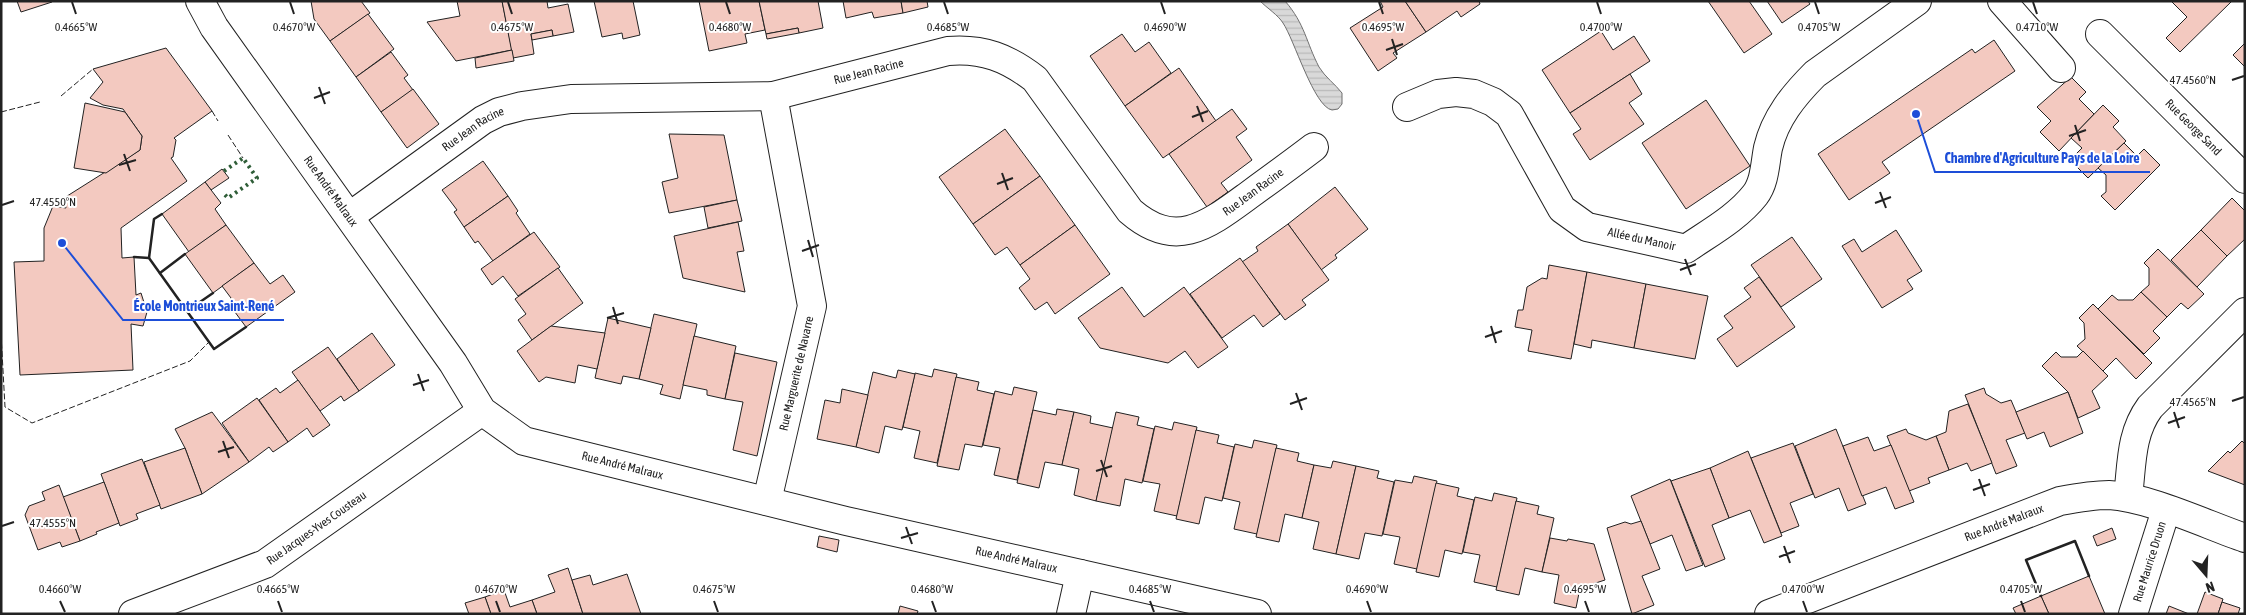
<svg xmlns="http://www.w3.org/2000/svg" width="2246" height="615" font-family="'Asap Condensed',sans-serif">
<defs>
<pattern id="water-rules" width="6" height="5" patternUnits="userSpaceOnUse" patternTransform="scale(1.25)"><rect width="6" height="5" fill="#d9d9d9"/><path d="M0 2.5h6" fill="none" stroke="#bababa"/></pattern>
</defs>
<rect width="100%" height="100%" fill="#fff"/>
<!-- water -->
<path fill="url(#water-rules)" stroke="#6f6f6f" d="M1260 1H1285C1305 24 1306 42 1319 67 1325 77 1335 84 1342 93V104L1338 109 1332 110C1314 107 1294 39 1283 23 1278 15 1267 8 1260 1Z"/>
<!-- building -->
<g fill="#f3c9c0" stroke="#222">
<polygon points="17,1 52,1 52,2 21,12"/>
<polygon points="311,1 361,1 370,13 330,41 314,19"/>
<polygon points="457,1 502,1 512,50 456,61 427,22 460,16"/>
<polygon points="502,1 547,1 548,8 568,4 574,32 553,36 552,30 531,34 534,54 513,58"/>
<polygon points="594,1 633,1 640,35 623,39 622,33 602,37"/>
<polygon points="699,1 759,1 765,30 745,34 747,43 709,51"/>
<polygon points="759,1 818,1 823,28 799,33 798,28 766,34"/>
<polygon points="843,1 901,1 903,13 874,18 872,12 846,18"/>
<polygon points="901,1 927,1 928,7 903,13"/>
<polygon points="1380,1 1405,1 1426,32 1393,53 1397,58 1378,71 1350,28 1383,7"/>
<polygon points="1405,1 1479,1 1480,4 1461,17 1457,11 1426,32"/>
<polygon points="1708,1 1749,1 1772,34 1744,53"/>
<polygon points="1767,1 1808,1 1810,4 1782,23"/>
<polygon points="2171,1 2232,1 2180,52 2166,38 2187,17"/>
<polygon points="368,14 394,49 356,77 330,41"/>
<polygon points="798,28 799,33 767,39 766,34"/>
<polygon points="552,30 553,36 532,40 531,34"/>
<polygon points="1601,31 1613,50 1634,36 1650,61 1570,113 1542,70"/>
<polygon points="1122,34 1135,52 1149,42 1171,73 1125,106 1090,56"/>
<polygon points="1994,40 2015,71 1882,162 1890,173 1849,200 1818,154 1972,49 1975,53"/>
<polygon points="2245,43 2245,67 2233,55"/>
<polygon points="166,48 212,111 174,138 176,140 173,157 171,158 187,181 121,228 122,258 134,257 136,295 141,293 147,312 143,326 131,324 133,370 20,375 14,262 44,261 44,228 53,206 66,208 64,198 140,150 142,136 123,109 103,105 90,98 103,82 93,69"/>
<polygon points="512,50 514,61 476,68 475,58"/>
<polygon points="391,52 408,75 404,78 413,90 381,112 356,77"/>
<polygon points="1179,68 1216,121 1163,158 1125,106"/>
<polygon points="1630,74 1642,94 1629,103 1644,124 1590,160 1573,134 1581,129 1570,113"/>
<polygon points="2071,77 2086,92 2079,99 2094,114 2059,151 2040,132 2051,121 2037,107"/>
<polygon points="413,89 439,124 407,148 381,112"/>
<polygon points="1706,100 1750,166 1686,209 1642,143"/>
<polygon points="85,103 125,112 142,136 140,150 106,173 74,168"/>
<polygon points="2103,105 2119,121 2113,127 2126,141 2088,178 2070,160 2082,148 2071,138"/>
<polygon points="1232,109 1247,129 1236,137 1252,160 1221,183 1228,192 1207,207 1169,154"/>
<polygon points="1005,129 1040,176 973,224 939,177"/>
<polygon points="669,134 724,135 737,200 669,213 662,182 678,178"/>
<polygon points="2124,143 2137,156 2144,149 2160,165 2115,210 2101,196 2106,192 2106,175 2098,168"/>
<polygon points="483,161 508,196 464,227 454,212 457,210 442,190"/>
<polygon points="222,169 229,178 211,190 205,182"/>
<polygon points="1040,176 1075,225 1020,265 1007,247 995,255 973,224"/>
<polygon points="205,182 221,203 215,209 226,225 189,252 162,214"/>
<polygon points="1335,187 1368,229 1335,255 1337,258 1321,270 1288,224"/>
<polygon points="508,196 518,211 516,213 530,234 493,261 478,241 475,243 464,227"/>
<polygon points="2232,198 2245,211 2245,239 2227,256 2201,230"/>
<polygon points="737,200 742,221 708,228 704,207"/>
<polygon points="738,222 744,251 737,252 745,292 683,278 674,236"/>
<polygon points="1288,224 1329,280 1302,300 1306,305 1285,320 1242,262 1258,251 1256,247"/>
<polygon points="226,225 254,263 213,293 185,254"/>
<polygon points="1075,225 1110,274 1055,314 1047,302 1035,310 1019,288 1030,279 1020,265"/>
<polygon points="1896,230 1922,271 1907,280 1913,289 1882,308 1842,246 1854,239 1862,252"/>
<polygon points="2201,230 2227,256 2197,287 2171,260"/>
<polygon points="534,232 560,267 518,296 503,276 492,285 481,269"/>
<polygon points="1792,237 1822,279 1781,307 1751,265"/>
<polygon points="2158,249 2204,294 2188,309 2181,303 2167,317 2141,292 2149,285 2149,268 2144,263"/>
<polygon points="1240,258 1280,314 1263,327 1254,315 1222,338 1190,294"/>
<polygon points="254,263 270,284 283,275 295,292 246,327 229,304 231,298 222,286"/>
<polygon points="1549,265 1587,272 1571,359 1528,351 1532,330 1515,327 1518,310 1523,310 1527,287 1542,278 1547,279"/>
<polygon points="558,268 583,303 532,340 518,320 526,314 515,299"/>
<polygon points="1587,272 1646,284 1634,348 1592,340 1591,348 1574,344"/>
<polygon points="1759,277 1795,327 1737,367 1717,339 1733,328 1724,316 1751,297 1744,288"/>
<polygon points="1646,284 1708,296 1695,359 1634,348"/>
<polygon points="1122,287 1144,317 1184,287 1228,347 1198,368 1185,351 1168,363 1100,348 1078,318"/>
<polygon points="2141,292 2167,317 2153,331 2160,338 2144,354 2098,309 2112,295 2118,300 2133,300"/>
<polygon points="2093,304 2152,363 2136,379 2116,358 2103,371 2077,346 2085,339 2084,323 2079,318"/>
<polygon points="654,314 697,324 680,399 660,394 663,385 639,379"/>
<polygon points="608,318 651,328 639,379 623,376 621,384 595,378"/>
<polygon points="551,326 605,333 597,369 578,365 575,383 546,377 539,382 517,351"/>
<polygon points="372,333 395,365 359,391 337,359"/>
<polygon points="694,336 736,346 725,399 707,395 707,390 683,385"/>
<polygon points="328,347 359,391 344,401 341,396 320,411 292,372"/>
<polygon points="2083,351 2108,376 2092,391 2100,408 2078,418 2068,392 2042,366 2056,352 2061,357 2077,357"/>
<polygon points="735,353 777,362 757,456 733,450 743,402 725,399"/>
<polygon points="934,369 957,374 937,463 914,458 920,431 903,427 915,373 932,377"/>
<polygon points="898,370 915,374 902,430 885,426 879,453 856,447 873,372 896,378"/>
<polygon points="956,377 979,382 977,390 994,394 982,447 965,444 959,470 937,466"/>
<polygon points="298,380 330,425 313,437 307,428 288,442 259,400 276,388 280,393"/>
<polygon points="1014,387 1037,392 1017,480 994,475 1000,448 983,445 995,391 1012,395"/>
<polygon points="1984,388 1986,394 2001,403 2011,400 2025,433 2006,440 2017,466 1996,474 1965,395"/>
<polygon points="842,389 868,395 856,447 817,439 825,400 840,403"/>
<polygon points="2068,392 2083,433 2050,447 2044,432 2027,439 2016,412"/>
<polygon points="257,398 288,442 273,452 269,447 249,462 222,423"/>
<polygon points="1968,404 1992,463 1971,471 1967,463 1949,470 1936,436 1946,432 1949,411"/>
<polygon points="1057,409 1074,412 1062,465 1045,462 1039,488 1017,483 1033,410 1056,415"/>
<polygon points="212,412 249,462 202,494 185,448 175,429"/>
<polygon points="1074,412 1091,416 1090,423 1113,428 1096,501 1074,495 1079,469 1062,465"/>
<polygon points="1116,412 1139,417 1137,425 1154,429 1142,483 1125,479 1120,506 1096,501"/>
<polygon points="1174,422 1197,427 1177,516 1154,511 1160,484 1143,481 1155,426 1172,430"/>
<polygon points="1836,429 1866,504 1848,511 1839,488 1815,498 1795,446"/>
<polygon points="1906,429 1908,433 1926,440 1936,436 1949,470 1928,478 1930,483 1909,491 1887,436"/>
<polygon points="1196,430 1219,435 1217,443 1234,447 1222,501 1205,497 1199,524 1176,519"/>
<polygon points="1868,437 1874,451 1891,445 1914,502 1895,509 1886,487 1862,496 1843,446"/>
<polygon points="1254,440 1277,445 1257,534 1234,529 1240,502 1223,498 1235,444 1252,448"/>
<polygon points="2242,441 2245,444 2245,485 2208,471 2228,451 2230,453"/>
<polygon points="1793,443 1813,494 1790,503 1799,526 1781,533 1751,458"/>
<polygon points="185,448 202,494 161,509 144,462"/>
<polygon points="1276,448 1299,453 1297,461 1314,465 1302,518 1285,514 1279,542 1256,537"/>
<polygon points="1748,451 1782,536 1764,543 1750,510 1729,518 1710,468"/>
<polygon points="142,459 160,505 136,514 138,519 120,526 101,474"/>
<polygon points="1333,461 1356,466 1336,554 1313,549 1319,522 1302,518 1314,465 1331,468"/>
<polygon points="1356,466 1379,471 1377,478 1394,482 1382,536 1365,533 1359,559 1336,554"/>
<polygon points="1710,468 1729,518 1712,525 1725,559 1705,567 1671,481"/>
<polygon points="1414,476 1437,481 1417,569 1394,564 1400,537 1383,534 1395,480 1412,483"/>
<polygon points="1670,479 1703,565 1686,571 1672,535 1650,544 1631,496"/>
<polygon points="104,482 119,523 96,532 97,534 80,541 63,497"/>
<polygon points="1436,483 1459,488 1457,496 1474,500 1462,554 1445,550 1439,577 1416,572"/>
<polygon points="59,485 80,541 62,547 60,542 38,550 25,515 29,506 45,500 42,492"/>
<polygon points="1494,493 1517,498 1497,587 1474,582 1480,555 1463,552 1475,497 1492,501"/>
<polygon points="1516,501 1539,506 1537,514 1554,518 1542,572 1525,568 1519,595 1496,590"/>
<polygon points="1641,521 1660,569 1642,576 1654,605 1632,614 1607,528 1625,522 1631,524"/>
<polygon points="2112,528 2116,539 2097,546 2093,536"/>
<polygon points="819,536 839,540 837,552 817,547"/>
<polygon points="1550,538 1567,541 1568,539 1594,544 1605,580 1580,588 1576,608 1554,603 1559,575 1542,572"/>
<polygon points="568,568 583,614 537,614 532,600 555,592 548,575"/>
<polygon points="627,574 641,614 583,614 572,580 590,575 593,585"/>
<polygon points="2089,576 2105,614 2049,614 2041,596"/>
<polygon points="504,590 510,607 532,600 537,614 491,614 485,597"/>
<polygon points="2205,592 2223,599 2218,614 2197,614"/>
<polygon points="2041,596 2049,614 2016,614 2013,608"/>
<polygon points="485,597 491,614 469,614 465,603"/>
<polygon points="2222,602 2240,608 2238,614 2218,614"/>
<polygon points="900,606 918,611 917,614 898,614"/>
<polygon points="2169,606 2189,614 2166,614"/>
</g>
<g fill="none" stroke-linecap="round" stroke-linejoin="round">
<!-- minor casing -->
<g stroke="#222" stroke-width="30">
<g id="minor">
<path id="s1" d="M200 1 214 27 453 363 482 411 524 441 846 521 1257 614"/>
<polyline points="2002,1 2061,68"/>
<path id="s2" d="M2100 34 2245 179"/>
<path id="s3" d="M1407 107 1438 94 1456 92 1474 94 1493 102 1509 114 1562 209 1587 227 1686 249C1709 233 1737 218 1755 195 1765 182 1765 163 1768 148 1775 118 1794 95 1815 74L1917 1"/>
<path id="s4" d="M350 216 483 120 499 112 522 106 571 99 773 96 948 51C983 48 1008 58 1035 79L1130 211C1176 251 1208 225 1249 195 1271 179 1293 163 1314 147"/>
<path d="M2128 497C2132 465 2130 434 2150 407L2245 312"/>
<path id="s5" d="M767 501 812 306 773 96"/>
<path id="s6" d="M133 614 265 564 482 411"/>
<polyline points="1071,614 1080,574"/>
<path id="s7" d="M1769 614 2060 501C2076 498 2092 495 2109 495 2148 497 2207 525 2245 538"/>
<path id="s8" d="M2133 614 2166 510"/>
</g>
</g>
<!-- minor -->
<use href="#minor" stroke="#fff" stroke-width="28"/>
<!-- hedge -->
<polyline stroke="#2f5e38" stroke-width="4" stroke-dasharray="2.5 4" stroke-linecap="butt" points="224,171 243,158 257,178 228,198 224,194"/>
<!-- fence -->
<g stroke="#222" stroke-width="1" stroke-dasharray="6 2.5" stroke-linecap="butt">
<polyline points="61,96 93,69"/>
<polyline points="212,111 218,121"/>
<polyline points="1,112 40,102"/>
<polyline points="228,135 243,158"/>
<polyline points="1,334 5,407 32,423 190,361 209,342"/>
</g>
<!-- wall -->
<g stroke="#222" stroke-width="2.5">
<polyline points="134,257 149,258 214,349 246,327"/>
<polyline points="149,258 154,219 162,214"/>
<polyline points="160,273 185,254"/>
<polyline points="187,311 213,293"/>
<polyline points="2041,596 2026,560 2075,541 2089,576"/>
</g>
</g>
<!-- ticks -->
<path fill="none" stroke="#222" stroke-width="2" d="M72 2 76 14M290 2 294 14M508 2 512 14M726 2 730 14M944 2 948 14M1161 2 1165 14M1379 2 1383 14M1597 2 1601 14M1815 2 1819 14M2033 2 2037 14M1392 39 1397 55M1386 50 1403 44M2232 80 2244 76M319 87 325 104M314 98 330 92M1197 106 1203 122M1192 117 1208 111M2075 125 2080 141M2069 136 2086 130M124 154 130 171M119 165 136 160M1002 173 1008 190M997 184 1013 178M1880 192 1886 208M1875 203 1891 197M2 205 14 201M808 240 813 257M802 251 819 245M1685 259 1691 275M1680 270 1696 264M613 307 618 324M607 318 624 313M1491 326 1496 343M1485 337 1502 331M418 374 424 391M413 385 429 380M1296 393 1302 410M2232 401 2244 397M1290 404 1307 398M2174 412 2179 428M2168 423 2185 417M223 441 229 458M218 452 234 447M1101 460 1107 477M1096 471 1112 466M1979 479 1985 496M1973 490 1990 484M2 526 14 522M906 527 912 544M901 538 918 533M1784 546 1790 563M1779 557 1795 551M60 601 65 612M278 601 282 612M496 601 500 612M714 601 718 612M932 601 936 612M1150 601 1154 612M1367 601 1371 612M1585 601 1589 612M1803 601 1807 612M2021 601 2025 612"/>
<g text-anchor="middle" dominant-baseline="central" stroke-width="4" stroke-linejoin="round" paint-order="stroke">
<!-- street labels -->
<g font-size="12" fill="#222" stroke="#fff">
<text stroke="none"><textPath href="#s4" startOffset="556">Rue Jean Racine</textPath></text>
<text stroke="none"><textPath href="#s2" startOffset="132">Rue George Sand</textPath></text>
<text stroke="none"><textPath href="#s4" startOffset="151">Rue Jean Racine</textPath></text>
<text stroke="none"><textPath href="#s1" startOffset="231">Rue André Malraux</textPath></text>
<text stroke="none"><textPath href="#s4" startOffset="1034">Rue Jean Racine</textPath></text>
<text stroke="none"><textPath href="#s3" startOffset="306">Allée du Manoir</textPath></text>
<text stroke="none"><textPath href="#s5" startOffset="131">Rue Marguerite de Navarre</textPath></text>
<text stroke="none"><textPath href="#s1" startOffset="651">Rue André Malraux</textPath></text>
<text stroke="none"><textPath href="#s7" startOffset="252">Rue André Malraux</textPath></text>
<text stroke="none"><textPath href="#s6" startOffset="204">Rue Jacques-Yves Cousteau</textPath></text>
<text stroke="none"><textPath href="#s1" startOffset="1056">Rue André Malraux</textPath></text>
<text stroke="none"><textPath href="#s8" startOffset="55">Rue Maurice Druon</textPath></text>
</g>
</g>
<g font-size="12" text-anchor="middle" fill="#222" stroke="#fff" stroke-width="4" stroke-linejoin="round" paint-order="stroke">
<text x="512" y="31">0.4675°W</text>
<text x="1165" y="31">0.4690°W</text>
<text x="76" y="31">0.4665°W</text>
<text x="294" y="31">0.4670°W</text>
<text x="730" y="31">0.4680°W</text>
<text x="948" y="31">0.4685°W</text>
<text x="1383" y="31">0.4695°W</text>
<text x="1601" y="31">0.4700°W</text>
<text x="1819" y="31">0.4705°W</text>
<text x="2037" y="31">0.4710°W</text>
<text x="2193" y="84">47.4560°N</text>
<text x="53" y="206">47.4550°N</text>
<text x="2193" y="406">47.4565°N</text>
<text x="53" y="527">47.4555°N</text>
<text x="60" y="593">0.4660°W</text>
<text x="278" y="593">0.4665°W</text>
<text x="496" y="593">0.4670°W</text>
<text x="714" y="593">0.4675°W</text>
<text x="932" y="593">0.4680°W</text>
<text x="1150" y="593">0.4685°W</text>
<text x="1367" y="593">0.4690°W</text>
<text x="1585" y="593">0.4695°W</text>
<text x="1803" y="593">0.4700°W</text>
<text x="2021" y="593">0.4705°W</text>
</g>
<!-- callouts -->
<path fill="none" stroke="#1d4ed8" stroke-width="2" d="M1916 114L1935 172H2150M62 243L123 320H284"/>
<g fill="#1d4ed8" stroke="#fff" stroke-width="2">
<circle cx="1916" cy="114" r="5"/>
<circle cx="62" cy="243" r="5"/>
</g>
<g font-size="14" text-anchor="middle" font-weight="bold" fill="#1d4ed8" stroke="#fff" stroke-width="4" stroke-linejoin="round" paint-order="stroke">
<text x="2042" y="163">Chambre d'Agriculture Pays de la Loire</text>
<text x="204" y="311">École Montrieux Saint-René</text>
</g>
<!-- border -->
<rect width="2246" height="615" fill="none" stroke="#222222" stroke-width="5"/>
<!-- north arrow -->
<g transform="translate(2206 575) rotate(161)" stroke="#ffffff" stroke-width="4" paint-order="stroke">
<path d="M0-4L9 19L0 12L-9 19Z" fill="#222222"/>
<text y="-8" font-size="14" font-weight="bold" text-anchor="middle" fill="#222222">N</text>
</g>
</svg>
